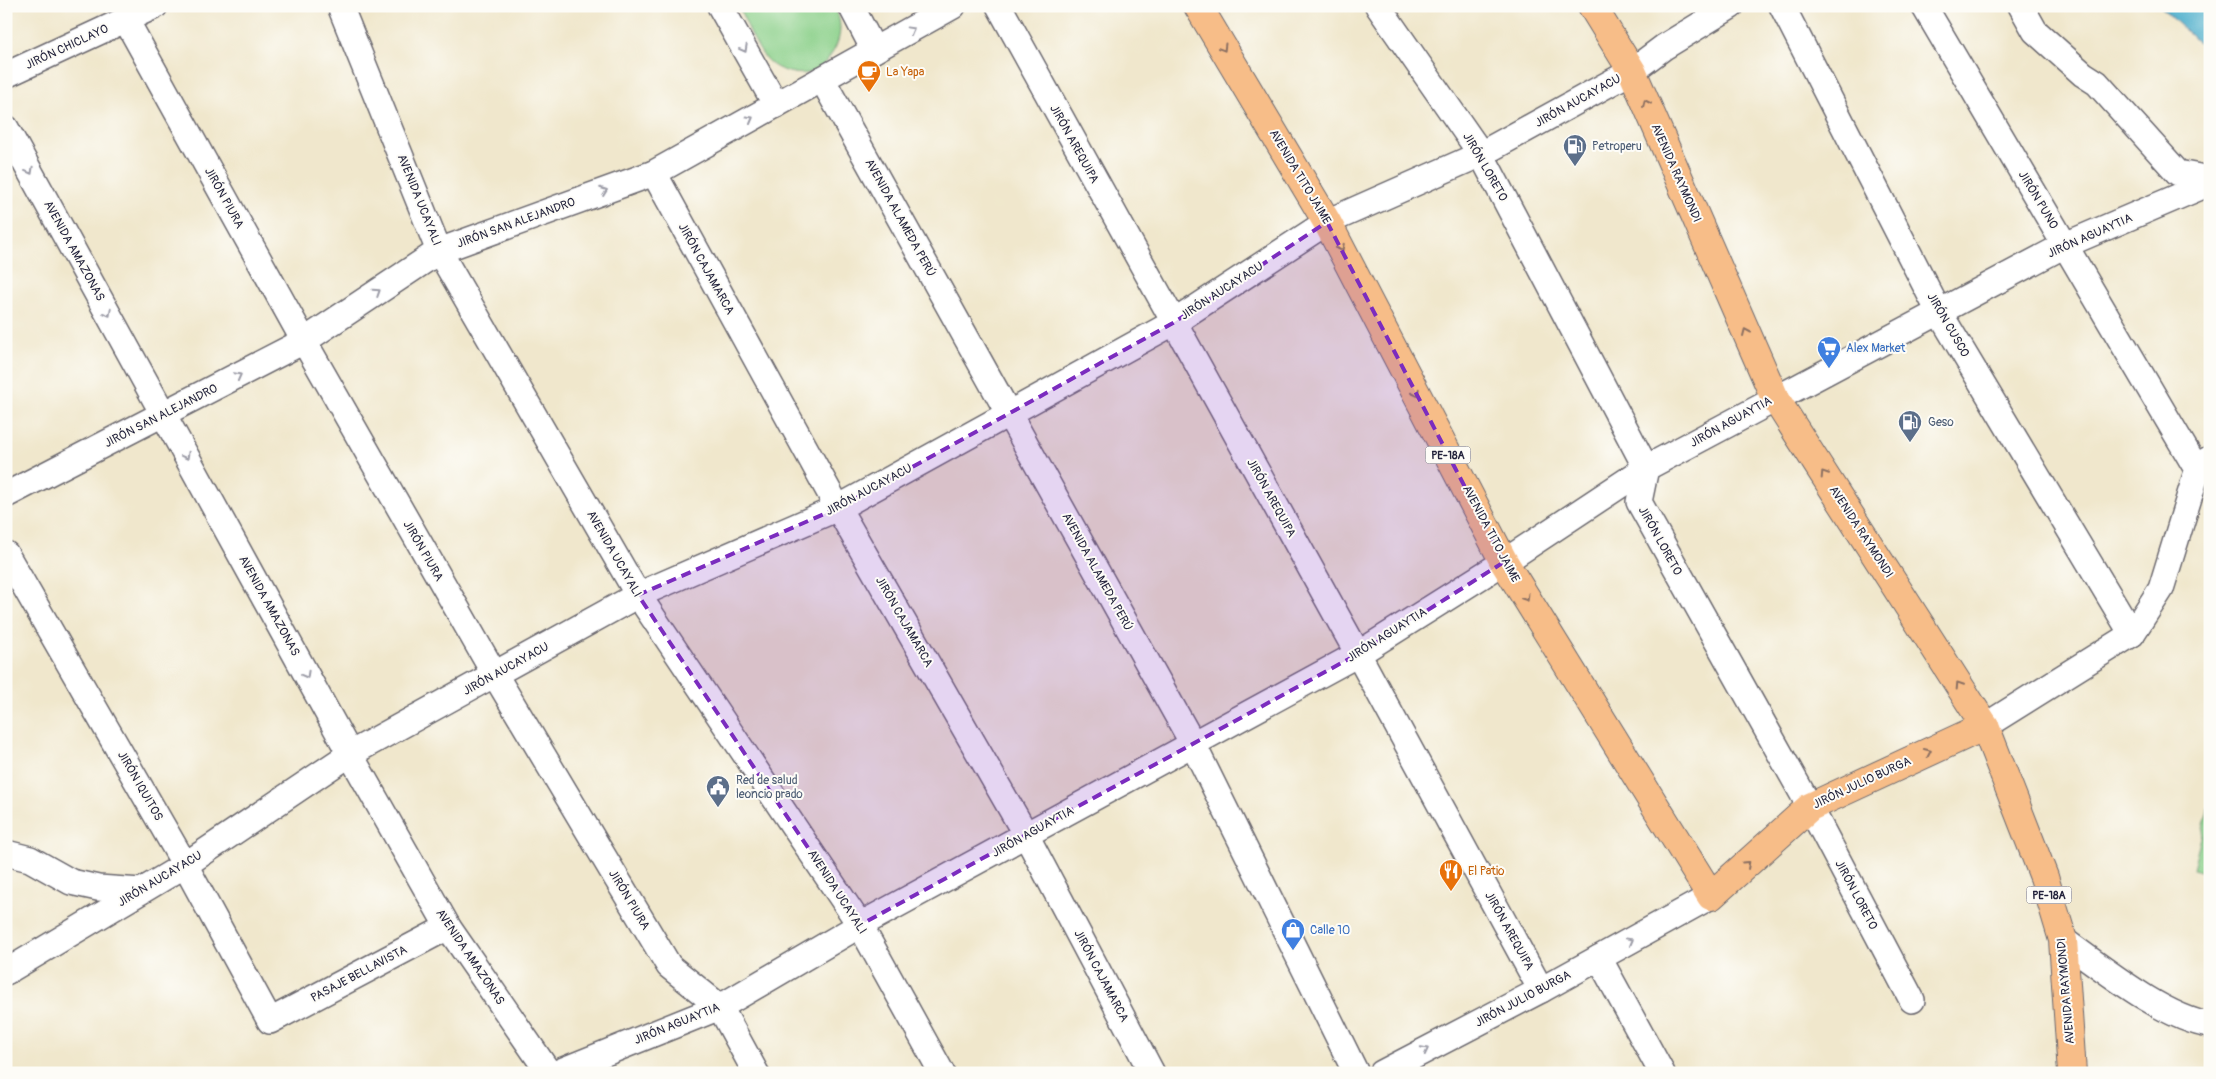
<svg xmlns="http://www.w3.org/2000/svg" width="2216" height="1079" font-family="Pangolin,sans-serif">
<rect width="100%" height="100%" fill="#fdfcf7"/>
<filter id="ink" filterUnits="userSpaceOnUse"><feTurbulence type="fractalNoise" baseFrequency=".02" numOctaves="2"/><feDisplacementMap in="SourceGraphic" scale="10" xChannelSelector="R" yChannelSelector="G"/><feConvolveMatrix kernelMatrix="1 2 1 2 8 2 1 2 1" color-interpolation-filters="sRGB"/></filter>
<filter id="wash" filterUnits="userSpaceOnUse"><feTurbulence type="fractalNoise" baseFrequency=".0096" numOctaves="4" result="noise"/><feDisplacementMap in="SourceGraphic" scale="20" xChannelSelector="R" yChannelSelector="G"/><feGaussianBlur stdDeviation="1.12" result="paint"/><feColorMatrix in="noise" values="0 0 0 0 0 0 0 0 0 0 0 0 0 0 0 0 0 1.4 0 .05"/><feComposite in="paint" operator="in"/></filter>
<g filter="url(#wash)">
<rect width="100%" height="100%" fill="#f0e7cc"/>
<!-- green -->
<g fill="#8bd08a" stroke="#567962">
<path d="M738 6H834C844 24 841 43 828 59 825 62 821 68 817 70 803 78 778 72 767 60 757 50 745 20 738 6Z"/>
<polygon points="2209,805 2210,805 2210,873 2193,869"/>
</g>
<!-- water -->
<polygon fill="#4dafcc" stroke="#386884" points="2160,6 2210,6 2210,54"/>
</g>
<g filter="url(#ink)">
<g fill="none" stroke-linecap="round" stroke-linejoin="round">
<!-- minor casing -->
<g stroke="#6a676e" stroke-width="28">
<g id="minor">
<polyline points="127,6 126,20 304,341 495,675 669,966 720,1007 756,1073"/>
<polyline points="340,6 439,251 638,595 860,925 942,1073"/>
<polyline points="720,6 776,105"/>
<polyline points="851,6 874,50"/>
<polyline points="999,6 1358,654 1541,990"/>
<polyline points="1378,6 1481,154 1646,468 1639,502 1810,807 1912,1000"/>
<polyline points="1782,6 1939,312 2132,634"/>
<polyline points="1924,6 2198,471"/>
<polyline points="2021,6 2035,31 2083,74 2097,83 2178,173 2210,179"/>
<polyline points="6,75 155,6"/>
<polyline points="822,79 1193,744 1356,1073"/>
<polyline points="6,128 350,754 448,927 549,1073"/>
<polyline points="654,173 838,508 1026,835 1152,1073"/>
<polyline points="6,495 304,341 439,251 654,173 953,6"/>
<polyline points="6,554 185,865 270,1021 448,927"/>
<polyline points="1985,726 2132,634 2161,589 2199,465 2209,459"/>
<polyline points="6,853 30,859 71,882 98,888 141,891"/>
<path d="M2063 940C2101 967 2165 1019 2210 1025"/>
<polyline points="1599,958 1662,1073"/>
<polyline points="6,972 185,865 350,754 638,595 838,508 1173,323 1327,222 1481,154 1632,71 1664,47 1731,6"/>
<polyline points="556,1073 720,1007 860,925 1358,654 1504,562 1646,468 2065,245 2210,183"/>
<polyline points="1382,1073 1541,990 1711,896"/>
</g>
</g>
<!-- highway casing -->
<g stroke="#6a676e" stroke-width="30">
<g id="highway">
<polyline points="1198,6 1327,222 1504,562 1711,896 1810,807 1985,726"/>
<polyline points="1592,6 1632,71 1775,398 1985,726 2044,877 2063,940 2072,1073"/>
</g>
</g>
<!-- minor -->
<use href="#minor" stroke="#fff" stroke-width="25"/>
<!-- highway -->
<use href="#highway" stroke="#f7bd88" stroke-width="28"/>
</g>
<!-- one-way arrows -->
<defs><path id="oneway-chevron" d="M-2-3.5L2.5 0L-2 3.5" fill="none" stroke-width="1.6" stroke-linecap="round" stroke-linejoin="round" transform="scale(1.25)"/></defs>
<g stroke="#9c9ca7">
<use href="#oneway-chevron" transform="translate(911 30) rotate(-29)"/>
<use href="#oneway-chevron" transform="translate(744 49) rotate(61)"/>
<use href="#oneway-chevron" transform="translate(750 119) rotate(-29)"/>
<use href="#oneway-chevron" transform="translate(30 171) rotate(61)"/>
<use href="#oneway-chevron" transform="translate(604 191) rotate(-20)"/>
<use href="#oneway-chevron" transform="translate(377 292) rotate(-33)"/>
<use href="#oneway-chevron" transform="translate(108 313) rotate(61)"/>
<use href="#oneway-chevron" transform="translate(238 376) rotate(-28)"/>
<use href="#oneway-chevron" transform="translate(186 456) rotate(61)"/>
<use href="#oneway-chevron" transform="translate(306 675) rotate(61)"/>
<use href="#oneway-chevron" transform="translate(1630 941) rotate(-29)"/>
<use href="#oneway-chevron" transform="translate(1425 1050) rotate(-27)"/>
</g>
<g stroke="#8c7062">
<use href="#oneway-chevron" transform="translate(1223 48) rotate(59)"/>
<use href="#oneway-chevron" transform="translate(1646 103) rotate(-114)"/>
<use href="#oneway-chevron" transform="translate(1341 248) rotate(63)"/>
<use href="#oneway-chevron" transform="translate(1746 332) rotate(-114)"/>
<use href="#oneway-chevron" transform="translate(1416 393) rotate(63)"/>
<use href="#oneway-chevron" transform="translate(1824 474) rotate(-123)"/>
<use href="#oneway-chevron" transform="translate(1526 598) rotate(58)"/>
<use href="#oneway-chevron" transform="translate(1959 685) rotate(-123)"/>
<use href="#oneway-chevron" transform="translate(1928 752) rotate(-25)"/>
<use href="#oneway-chevron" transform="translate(1747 864) rotate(-42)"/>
</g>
</g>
<!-- marked area -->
<path fill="#7b2cbf" fill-opacity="0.2" stroke="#7b2cbf" stroke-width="4" stroke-dasharray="10 6" stroke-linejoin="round" d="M1327 222 1504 562 1358 654 860 925 638 595 838 508 1173 323Z"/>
<!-- icons -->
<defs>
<g id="cafe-pin" transform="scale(1.25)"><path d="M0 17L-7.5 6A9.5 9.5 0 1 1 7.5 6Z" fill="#e8710a" stroke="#fdfcf7"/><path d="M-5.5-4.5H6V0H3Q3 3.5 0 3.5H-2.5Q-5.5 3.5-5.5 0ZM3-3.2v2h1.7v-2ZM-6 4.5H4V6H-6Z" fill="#fff"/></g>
<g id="fuel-pin" transform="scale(1.25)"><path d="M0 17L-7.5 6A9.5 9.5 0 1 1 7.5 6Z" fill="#5c6f8a" stroke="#fdfcf7"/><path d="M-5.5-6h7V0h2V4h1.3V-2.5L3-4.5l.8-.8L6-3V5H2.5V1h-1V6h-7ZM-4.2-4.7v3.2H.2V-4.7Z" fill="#fff"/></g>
<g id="supermarket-pin" transform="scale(1.25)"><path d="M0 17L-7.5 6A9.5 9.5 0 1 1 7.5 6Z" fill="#3f7fe0" stroke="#fdfcf7"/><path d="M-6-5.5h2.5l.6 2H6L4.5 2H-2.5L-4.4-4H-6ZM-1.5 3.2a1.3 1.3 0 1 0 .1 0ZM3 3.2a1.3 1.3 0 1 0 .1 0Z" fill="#fff"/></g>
<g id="civic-pin" transform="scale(1.25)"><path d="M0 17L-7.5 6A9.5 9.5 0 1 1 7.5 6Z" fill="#5c6f8a" stroke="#fdfcf7"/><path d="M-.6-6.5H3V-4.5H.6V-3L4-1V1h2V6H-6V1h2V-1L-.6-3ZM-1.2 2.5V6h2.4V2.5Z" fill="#fff"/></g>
<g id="restaurant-pin" transform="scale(1.25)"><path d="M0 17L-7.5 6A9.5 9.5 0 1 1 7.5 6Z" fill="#e8710a" stroke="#fdfcf7"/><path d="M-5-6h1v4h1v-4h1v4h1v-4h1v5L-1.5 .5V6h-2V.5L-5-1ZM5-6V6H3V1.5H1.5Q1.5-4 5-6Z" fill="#fff"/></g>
<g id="shop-pin" transform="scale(1.25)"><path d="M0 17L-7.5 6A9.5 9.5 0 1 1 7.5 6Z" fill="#3f7fe0" stroke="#fdfcf7"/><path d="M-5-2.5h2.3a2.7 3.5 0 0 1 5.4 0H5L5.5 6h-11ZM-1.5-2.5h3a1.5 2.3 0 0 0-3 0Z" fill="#fff"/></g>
</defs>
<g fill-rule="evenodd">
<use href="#cafe-pin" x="869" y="72"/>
<use href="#fuel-pin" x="1575" y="146"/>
<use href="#supermarket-pin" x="1829" y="348"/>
<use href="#fuel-pin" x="1910" y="422"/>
<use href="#civic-pin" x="718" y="787"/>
<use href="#restaurant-pin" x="1451" y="871"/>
<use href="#shop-pin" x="1293" y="930"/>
</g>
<g text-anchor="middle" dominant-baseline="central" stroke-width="4" stroke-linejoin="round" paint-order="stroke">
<!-- shield labels -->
<g fill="#fdfcf7" stroke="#646373" stroke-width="1">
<rect x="1425.5" y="446.5" width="45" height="17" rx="4"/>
<rect x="2026.5" y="886.5" width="45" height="17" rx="4"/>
</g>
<g font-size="11" font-weight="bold" fill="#22223b">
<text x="1448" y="455">PE-18A</text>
<text x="2049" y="895">PE-18A</text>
</g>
<!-- street labels -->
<g font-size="12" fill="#22223b" stroke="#fdfcf7">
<text transform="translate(67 47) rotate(-25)">JIRÓN CHICLAYO</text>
<text transform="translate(1578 101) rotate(-29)">JIRÓN AUCAYACU</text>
<text transform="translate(1074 144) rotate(61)">JIRÓN AREQUIPA</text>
<text transform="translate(1485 167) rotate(60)">JIRÓN LORETO</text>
<text transform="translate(1676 173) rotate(66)">AVENIDA RAYMONDI</text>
<text transform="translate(1300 177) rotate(59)">AVENIDA TITO JAIME</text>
<text transform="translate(224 198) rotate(61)">JIRÓN PIURA</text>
<text transform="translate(419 200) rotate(68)">AVENIDA UCAYALI</text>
<text transform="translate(2038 200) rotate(59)">JIRÓN PUNO</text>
<text transform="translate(900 218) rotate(61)">AVENIDA ALAMEDA PERÚ</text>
<text transform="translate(516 223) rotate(-20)">JIRÓN SAN ALEJANDRO</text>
<text transform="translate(2090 236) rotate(-24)">JIRÓN AGUAYTIA</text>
<text transform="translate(74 251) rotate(61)">AVENIDA AMAZONAS</text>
<text transform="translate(706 269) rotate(61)">JIRÓN CAJAMARCA</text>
<text transform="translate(1222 291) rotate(-33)">JIRÓN AUCAYACU</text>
<text transform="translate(1948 325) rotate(60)">JIRÓN CUSCO</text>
<text transform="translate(161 416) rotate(-27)">JIRÓN SAN ALEJANDRO</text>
<text transform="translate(1731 422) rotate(-29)">JIRÓN AGUAYTIA</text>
<text transform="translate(869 490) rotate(-28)">JIRÓN AUCAYACU</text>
<text transform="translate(1271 498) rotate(61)">JIRÓN AREQUIPA</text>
<text transform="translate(1861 532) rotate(57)">AVENIDA RAYMONDI</text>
<text transform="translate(1491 534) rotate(62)">AVENIDA TITO JAIME</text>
<text transform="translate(1660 541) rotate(61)">JIRÓN LORETO</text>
<text transform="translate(423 551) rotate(60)">JIRÓN PIURA</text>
<text transform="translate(614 554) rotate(60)">AVENIDA UCAYALI</text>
<text transform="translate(1097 572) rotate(61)">AVENIDA ALAMEDA PERÚ</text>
<text transform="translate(269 606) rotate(61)">AVENIDA AMAZONAS</text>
<text transform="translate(904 622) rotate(60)">JIRÓN CAJAMARCA</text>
<text transform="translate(1387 635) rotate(-32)">JIRÓN AGUAYTIA</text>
<text transform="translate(506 669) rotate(-29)">JIRÓN AUCAYACU</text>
<text transform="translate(1862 783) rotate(-25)">JIRÓN JULIO BURGA</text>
<text transform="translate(140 786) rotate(60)">JIRÓN IQUITOS</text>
<text transform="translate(1033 832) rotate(-29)">JIRÓN AGUAYTIA</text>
<text transform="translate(160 879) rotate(-31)">JIRÓN AUCAYACU</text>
<text transform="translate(837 892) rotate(57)">AVENIDA UCAYALI</text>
<text transform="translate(1856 895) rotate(62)">JIRÓN LORETO</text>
<text transform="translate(629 900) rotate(59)">JIRÓN PIURA</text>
<text transform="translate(1509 931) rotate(61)">JIRÓN AREQUIPA</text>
<text transform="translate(470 957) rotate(56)">AVENIDA AMAZONAS</text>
<text transform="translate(359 974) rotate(-28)">PASAJE BELLAVISTA</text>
<text transform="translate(1101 976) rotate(62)">JIRÓN CAJAMARCA</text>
<text transform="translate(2066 991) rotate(-95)">AVENIDA RAYMONDI</text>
<text transform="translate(1523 999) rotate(-28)">JIRÓN JULIO BURGA</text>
<text transform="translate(677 1024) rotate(-22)">JIRÓN AGUAYTIA</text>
</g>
<!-- food labels -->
<g font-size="12" fill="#c56008" stroke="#fdfcf7" text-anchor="start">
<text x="886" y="72">La Yapa</text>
<text x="1468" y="871">El Patio</text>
</g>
<!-- service labels -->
<g font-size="12" fill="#4e5e75" stroke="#fdfcf7" text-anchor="start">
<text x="1592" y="146">Petroperu</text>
<text x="1928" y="422">Geso</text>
<text x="736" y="780">Red de salud<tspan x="736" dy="14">leoncio prado</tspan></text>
</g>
<!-- shop labels -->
<g font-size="12" fill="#366cbe" stroke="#fdfcf7" text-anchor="start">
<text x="1846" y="348">Alex Market</text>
<text x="1310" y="930">Calle 10</text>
</g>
</g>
<!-- margin -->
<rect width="2216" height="1079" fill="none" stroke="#fdfcf7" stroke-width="25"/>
</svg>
